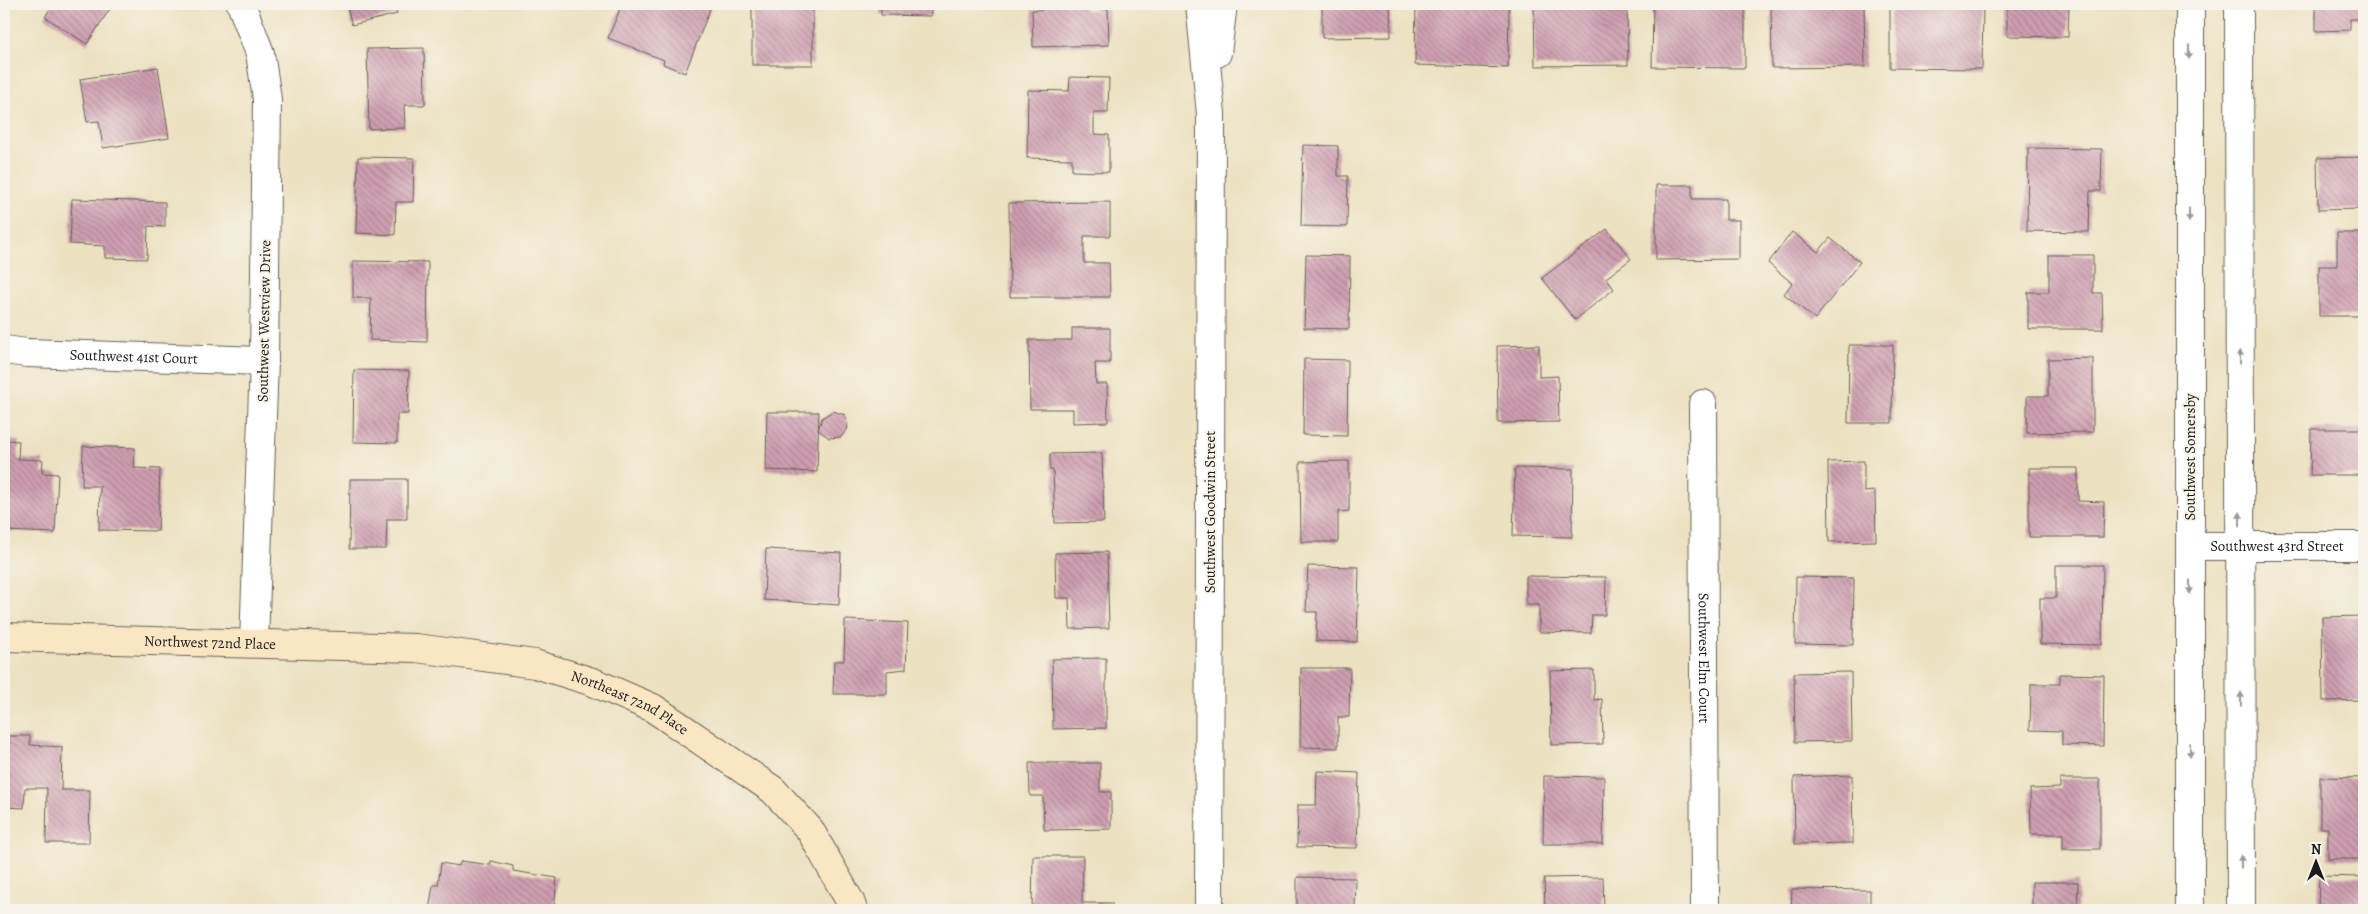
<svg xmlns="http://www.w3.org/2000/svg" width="2368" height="914" font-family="Alegreya,serif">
<defs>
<pattern id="building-back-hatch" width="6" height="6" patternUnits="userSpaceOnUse" patternTransform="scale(1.25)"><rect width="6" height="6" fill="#ce9eb1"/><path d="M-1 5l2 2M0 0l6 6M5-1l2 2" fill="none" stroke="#a6808f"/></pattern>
</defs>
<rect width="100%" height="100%" fill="#f7f3e8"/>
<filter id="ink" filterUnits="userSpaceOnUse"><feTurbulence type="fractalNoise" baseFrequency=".02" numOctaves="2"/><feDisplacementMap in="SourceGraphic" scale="10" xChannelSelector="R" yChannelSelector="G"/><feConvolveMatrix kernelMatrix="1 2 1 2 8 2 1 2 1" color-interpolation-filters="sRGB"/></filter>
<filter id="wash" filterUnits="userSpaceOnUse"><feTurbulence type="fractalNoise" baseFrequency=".0096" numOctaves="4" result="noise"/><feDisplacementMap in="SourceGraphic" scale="20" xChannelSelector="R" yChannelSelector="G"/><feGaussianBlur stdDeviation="1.12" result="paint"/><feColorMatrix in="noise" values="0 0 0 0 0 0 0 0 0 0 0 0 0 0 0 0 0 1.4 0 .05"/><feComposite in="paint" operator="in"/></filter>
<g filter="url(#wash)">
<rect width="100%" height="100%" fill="#ece1c1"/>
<g id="blocks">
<!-- building -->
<g fill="url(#building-back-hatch)">
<polygon points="53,4 113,4 87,44 45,17"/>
<polygon points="346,4 395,4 397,14 352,25"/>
<polygon points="622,4 712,4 685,73 663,64 664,60 608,38"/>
<rect x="752" y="4" width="61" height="61"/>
<polygon points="881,4 931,4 931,16 881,15"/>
<polygon points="1042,4 1083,4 1084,10 1108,9 1109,45 1033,47 1032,10 1042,10"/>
<polygon points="1322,4 1390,4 1391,37 1322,38"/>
<polygon points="1416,4 1509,4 1508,68 1415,65"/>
<polygon points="1534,4 1627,4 1628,65 1535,66"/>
<polygon points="1653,4 1745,4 1745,68 1652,67"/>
<polygon points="1771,4 1864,4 1865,67 1772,68"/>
<polygon points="1890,4 1983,4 1982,69 1890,68"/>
<polygon points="2007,4 2069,4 2068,37 2007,36"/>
<polygon points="2316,4 2364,4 2364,19 2350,19 2350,30 2316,31"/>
<polygon points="424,48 425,105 404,105 405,128 369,129 367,49"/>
<polygon points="158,67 169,138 103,148 99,121 87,122 80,79"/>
<polygon points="1070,77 1109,78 1108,113 1094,113 1094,134 1109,135 1109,172 1072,171 1072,159 1027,158 1028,90 1069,91"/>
<polygon points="1303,145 1338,146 1338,176 1348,176 1347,227 1301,226"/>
<polygon points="2028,148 2102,149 2101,191 2090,191 2089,232 2027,231"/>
<polygon points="358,157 414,158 413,202 396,202 395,235 356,233"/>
<polygon points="2364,157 2364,209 2318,210 2317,158"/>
<polygon points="1656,185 1692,185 1692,199 1726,199 1726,220 1739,220 1739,259 1656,260"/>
<polygon points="72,199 165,202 165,227 148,226 147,259 105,258 105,246 70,244"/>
<polygon points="1110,202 1110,236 1084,236 1084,263 1109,263 1110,297 1010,297 1009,203"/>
<polygon points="1607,229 1631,259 1606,278 1614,289 1575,320 1542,278"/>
<polygon points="1792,232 1818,252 1830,238 1860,262 1815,319 1784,294 1792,283 1768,263"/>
<polygon points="2337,233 2364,233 2364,316 2319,316 2319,266 2337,266"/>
<polygon points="1306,255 1350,256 1349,329 1304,328"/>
<polygon points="2049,255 2093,255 2093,293 2102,293 2103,329 2028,329 2028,292 2049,292"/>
<polygon points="353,261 428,262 427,342 370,340 371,298 353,298"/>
<polygon points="1072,328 1110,328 1110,363 1095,363 1096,384 1107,384 1108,422 1073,423 1073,409 1030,409 1029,340 1072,340"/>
<polygon points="1539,345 1539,377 1558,376 1559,422 1498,423 1497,346"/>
<polygon points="1849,345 1893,345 1892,423 1848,423"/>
<polygon points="2093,358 2093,432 2027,433 2027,396 2048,396 2048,359"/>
<polygon points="1304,359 1348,360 1347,436 1303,435"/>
<polygon points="354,370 409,371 408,414 397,414 397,443 353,442"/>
<polygon points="833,411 845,415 848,428 841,437 829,438 818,430 822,418"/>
<polygon points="767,412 819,412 817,472 766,470"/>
<polygon points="2311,429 2364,429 2364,475 2310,475"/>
<polygon points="4,440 19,441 18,459 43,460 42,473 58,474 55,533 4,531"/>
<polygon points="83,446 135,448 134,468 160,469 158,531 99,530 100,486 82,486"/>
<polygon points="1102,453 1104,522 1055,523 1053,470 1050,470 1050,454"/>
<polygon points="1349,461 1349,511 1338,512 1338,542 1301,542 1300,462"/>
<polygon points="1864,461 1864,492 1875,491 1876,541 1829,542 1828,462"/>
<polygon points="1515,468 1573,469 1572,537 1513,536"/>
<polygon points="2029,468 2078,468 2078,501 2104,502 2103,537 2029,537"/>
<polygon points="350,479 407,479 407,519 387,519 386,549 349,549"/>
<polygon points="766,549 841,553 839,605 764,600"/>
<polygon points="1107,552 1109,628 1070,629 1069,598 1056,598 1055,553"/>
<polygon points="2056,565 2103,565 2102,645 2040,644 2040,598 2056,598"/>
<polygon points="1308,566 1359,567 1357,642 1316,641 1317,612 1306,612"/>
<polygon points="1526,576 1606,577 1605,615 1592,615 1591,633 1539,632 1539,605 1526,605"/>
<polygon points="1796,577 1854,578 1853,645 1795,644"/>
<polygon points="2364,616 2364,700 2323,701 2322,617"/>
<polygon points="845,620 908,623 906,669 887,671 887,694 833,694 834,661 844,661"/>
<polygon points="1106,658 1106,728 1053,729 1052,659"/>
<polygon points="1301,668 1350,668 1349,717 1338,717 1338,748 1300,747"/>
<polygon points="1594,670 1594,700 1602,699 1603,744 1551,745 1550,671"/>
<polygon points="1851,672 1852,741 1795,742 1794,673"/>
<polygon points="2060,674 2104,675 2103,746 2062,745 2062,731 2030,730 2031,684 2060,684"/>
<polygon points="4,736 30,736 30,745 62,747 61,790 90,790 89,843 46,843 47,788 25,788 24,808 4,807"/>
<polygon points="1029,763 1100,763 1100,792 1111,792 1111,829 1044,830 1043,796 1030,796"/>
<polygon points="1317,771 1359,773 1357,848 1297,847 1298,805 1316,805"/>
<polygon points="1852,775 1853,843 1795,844 1794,777"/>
<polygon points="1544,776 1604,777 1603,844 1543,844"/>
<polygon points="2320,777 2364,778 2364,859 2328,859 2328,828 2320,828"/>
<polygon points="2060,779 2100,779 2100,849 2063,849 2063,834 2031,834 2030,789 2060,788"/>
<polygon points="1033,856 1083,856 1082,903 1112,903 1112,910 1032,910"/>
<polygon points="461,861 490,865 491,861 513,866 513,871 557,878 554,910 429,910 433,885 438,885 441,863 459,866"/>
<polygon points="2319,876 2364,877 2364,910 2318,910"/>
<polygon points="1297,877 1356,878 1355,910 1297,910"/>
<polygon points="1603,877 1604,910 1545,910 1544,878"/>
<polygon points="2032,882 2078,882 2077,910 2032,910"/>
<polygon points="1792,889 1870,890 1870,910 1791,910"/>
<rect x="940" y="908" width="36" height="2"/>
</g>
</g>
</g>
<g filter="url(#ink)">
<use href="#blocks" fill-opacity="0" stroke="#656156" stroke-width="1"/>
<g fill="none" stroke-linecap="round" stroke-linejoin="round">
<!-- street casing -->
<g stroke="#656156" stroke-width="30">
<g id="street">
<polyline points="241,4 260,53 267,99 264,361 254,643"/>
<polyline points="1200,4 1211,114 1209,910"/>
<polyline points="2190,4 2190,910"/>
<polyline points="2239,4 2241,910"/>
<polyline points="1217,53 1223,4"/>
<path id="s1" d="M4 350 27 353 264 361"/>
<path id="s2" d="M1703 404 1705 910"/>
<path id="s3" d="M2191 546H2364"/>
</g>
</g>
<!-- secondary casing -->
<g stroke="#656156" stroke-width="30">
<g id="secondary">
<path id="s4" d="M4 637 416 648 535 664 593 682 653 708 773 790 810 830 850 901 853 910"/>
</g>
</g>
<!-- street -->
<use href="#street" stroke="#fff" stroke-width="28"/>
<!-- secondary -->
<use href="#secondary" stroke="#fbe6c4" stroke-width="28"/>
</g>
<!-- one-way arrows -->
<defs><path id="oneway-solid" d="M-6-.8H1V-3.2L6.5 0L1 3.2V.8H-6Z" transform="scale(1.25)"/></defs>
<g fill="#999">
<use href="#oneway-solid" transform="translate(2189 52) rotate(90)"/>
<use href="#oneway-solid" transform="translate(2189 215) rotate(90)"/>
<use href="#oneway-solid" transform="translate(2240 357) rotate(-90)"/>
<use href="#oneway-solid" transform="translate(2240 519) rotate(-90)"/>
<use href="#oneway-solid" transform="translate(2190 587) rotate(90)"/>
<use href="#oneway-solid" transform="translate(2241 699) rotate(-90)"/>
<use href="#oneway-solid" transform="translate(2190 750) rotate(90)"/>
<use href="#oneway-solid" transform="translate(2241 862) rotate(-90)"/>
</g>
</g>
<g text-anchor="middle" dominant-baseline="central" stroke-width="4" stroke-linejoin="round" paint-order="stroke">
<!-- street labels -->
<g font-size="15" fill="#1c1c1c" stroke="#f7f3e8">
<text transform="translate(264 321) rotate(-89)">Southwest Westview Drive</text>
<text stroke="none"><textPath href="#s1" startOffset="130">Southwest 41st Court</textPath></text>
<text transform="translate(2190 457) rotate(-90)">Southwest Somersby</text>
<text transform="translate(1210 512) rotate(-90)">Southwest Goodwin Street</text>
<text stroke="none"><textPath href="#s3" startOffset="86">Southwest 43rd Street</textPath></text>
<text stroke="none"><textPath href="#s4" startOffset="206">Northwest 72nd Place</textPath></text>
<text stroke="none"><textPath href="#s2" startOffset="254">Southwest Elm Court</textPath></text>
<text stroke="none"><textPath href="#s4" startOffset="635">Northeast 72nd Place</textPath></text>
</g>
</g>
<!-- margin -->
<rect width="2368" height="914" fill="none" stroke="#f7f3e8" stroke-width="20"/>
<!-- north arrow -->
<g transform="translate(2316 862)" stroke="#f7f3e8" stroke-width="4" paint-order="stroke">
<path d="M0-4L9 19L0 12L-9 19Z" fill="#1c1c1c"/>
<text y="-8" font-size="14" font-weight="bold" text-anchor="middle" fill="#1c1c1c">N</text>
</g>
</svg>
